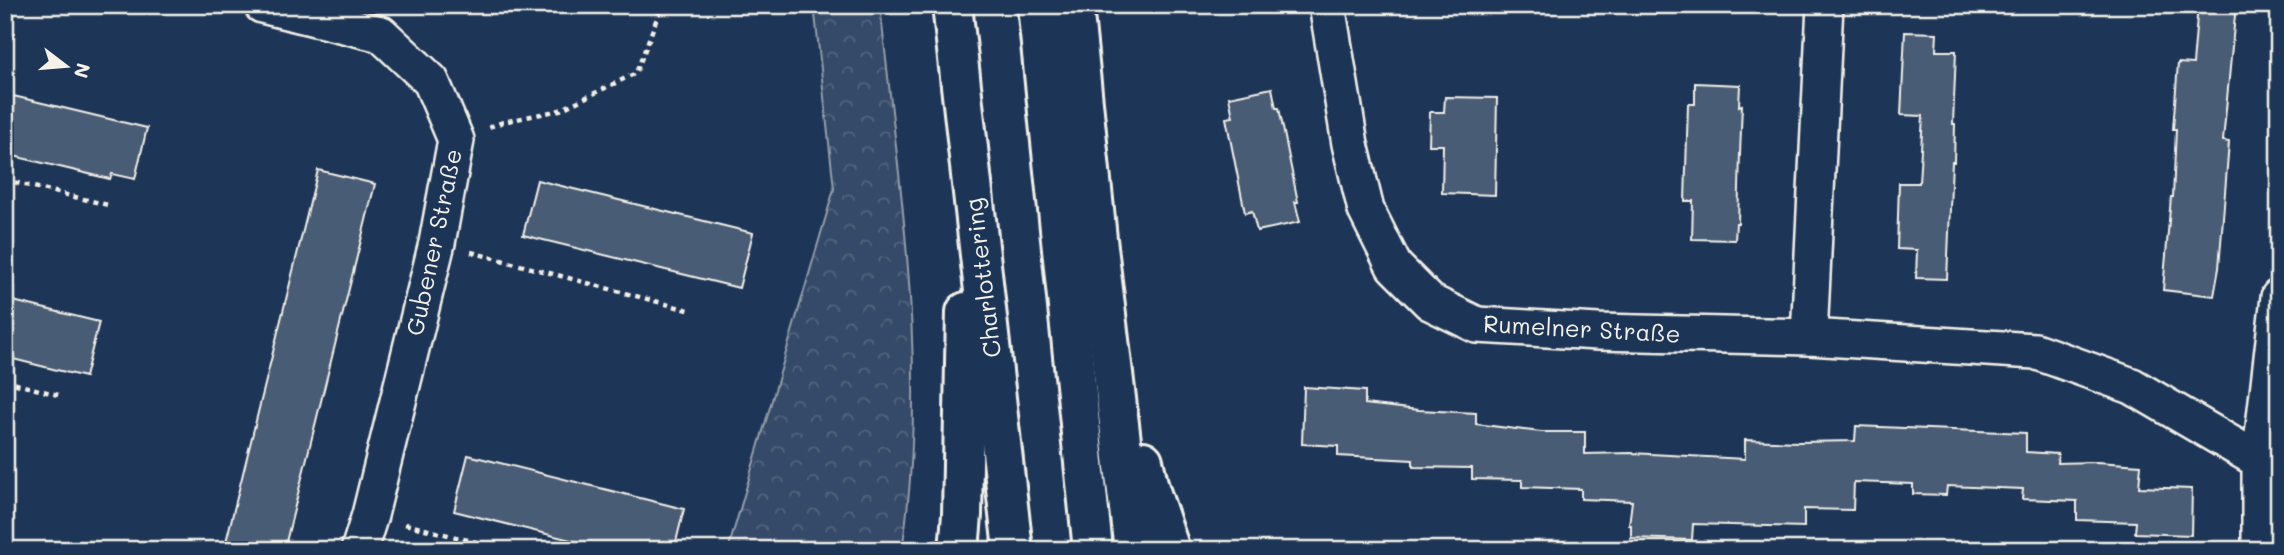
<svg xmlns="http://www.w3.org/2000/svg" width="2284" height="555" font-family="Mali,sans-serif">
<defs>
<pattern id="forest-crowns" width="20" height="18" patternUnits="userSpaceOnUse" patternTransform="scale(1.75)"><rect width="20" height="18" fill="#354a67"/><path d="M2 6a3 3 0 1 1 6 0M12 15a3 3 0 1 1 6 0" fill="none" stroke="#53657d"/></pattern>
</defs>
<rect width="100%" height="100%" fill="#1d3557"/>
<filter id="ink" filterUnits="userSpaceOnUse"><feTurbulence type="fractalNoise" baseFrequency=".0143" numOctaves="2"/><feDisplacementMap in="SourceGraphic" scale="14" xChannelSelector="R" yChannelSelector="G"/><feConvolveMatrix kernelMatrix="1 2 1 2 8 2 1 2 1" color-interpolation-filters="sRGB"/></filter>
<g filter="url(#ink)">
<!-- forest -->
<path fill="url(#forest-crowns)" stroke="#949ea8" stroke-width="2" d="M814 5H880C899 185 930 369 902 550H728L834 189Z"/>
<!-- building -->
<g fill="#485b74" stroke="#f4f1e8" stroke-width="2">
<polygon points="2198,5 2236,5 2223,141 2229,142 2219,268 2214,296 2163,290 2171,197 2173,197 2176,129 2173,129 2178,63 2193,64"/>
<polygon points="1905,32 1937,33 1936,51 1956,51 1953,124 1955,124 1954,162 1952,162 1947,279 1916,278 1917,250 1897,249 1899,183 1919,183 1923,116 1901,115"/>
<polygon points="1695,83 1740,85 1739,106 1742,105 1740,154 1738,223 1736,223 1735,240 1692,239 1693,201 1685,201 1688,104 1695,104"/>
<polygon points="1272,88 1276,108 1279,108 1298,202 1295,202 1300,222 1257,231 1252,211 1245,213 1226,118 1233,117 1229,97"/>
<polygon points="5,94 147,128 135,179 112,174 110,179 5,154"/>
<polygon points="1445,97 1497,98 1495,195 1442,193 1443,145 1429,145 1430,112 1444,112"/>
<polygon points="318,170 375,184 284,550 224,550"/>
<polygon points="537,180 753,233 739,288 523,235"/>
<polygon points="5,299 99,322 85,377 5,357"/>
<polygon points="1304,387 1365,391 1365,404 1419,410 1476,413 1476,424 1541,432 1585,432 1585,454 1631,453 1745,459 1745,440 1798,442 1855,441 1856,426 2026,433 2026,452 2058,454 2057,463 2097,462 2141,465 2139,487 2192,489 2191,535 2135,533 2136,522 2077,520 2077,501 2022,499 2023,489 1947,486 1946,495 1913,494 1913,484 1854,482 1853,510 1804,509 1804,527 1693,524 1692,540 1631,538 1631,525 1629,525 1632,501 1581,499 1581,489 1522,487 1522,480 1472,479 1472,468 1413,467 1413,460 1338,456 1338,446 1302,444"/>
<polygon points="468,455 684,509 674,550 611,550 454,511"/>
</g>
<g fill="none" stroke-linecap="round" stroke-linejoin="round">
<!-- street casing -->
<g stroke="#f4f1e8" stroke-width="40">
<g id="street">
<polyline points="262,5 381,34 431,81 456,140 437,243 370,515 359,550"/>
<polyline points="1327,5 1350,144 1366,210 1394,266 1430,302 1477,325 1598,332 1809,337 2035,351 2132,386 2260,461 2260,550"/>
<polyline points="1809,337 1825,5"/>
<polyline points="2260,461 2279,297"/>
</g>
</g>
<!-- highway casing -->
<g stroke="#f4f1e8" stroke-width="44">
<g id="highway">
<polyline points="952,5 1013,550"/>
<polyline points="1037,5 1093,550"/>
<polyline points="1073,5 1097,239 1134,550"/>
<polyline points="1143,461 1149,488 1170,550"/>
<polyline points="959,550 962,515 966,312"/>
</g>
</g>
<!-- path -->
<g stroke="#f4f1e8" stroke-width="4.5" stroke-dasharray="5 5" stroke-linecap="butt">
<polyline points="489,127 503,122 560,110 636,73 662,5"/>
<polyline points="5,180 108,205"/>
<polyline points="471,252 692,311"/>
<polyline points="5,381 62,396"/>
<polyline points="405,524 507,550"/>
</g>
<!-- street -->
<use href="#street" stroke="#1d3557" stroke-width="35"/>
<!-- highway -->
<use href="#highway" stroke="#1d3557" stroke-width="38"/>
</g>
</g>
<g text-anchor="middle" dominant-baseline="central" stroke-width="5" stroke-linejoin="round" paint-order="stroke">
<!-- street labels -->
<g font-size="24" fill="#f4f1e8" stroke="#1d3557">
<text transform="translate(433 242) rotate(-78)">Gubener Straße</text>
<text transform="translate(982 278) rotate(-97)">Charlottering</text>
<text transform="translate(1582 328) rotate(3)">Rumelner Straße</text>
</g>
</g>
<!-- margin -->
<rect width="2284" height="555" fill="none" stroke="#1d3557" stroke-width="28"/>
<rect x="14" y="14" width="2256" height="527" fill="none" stroke="#f4f1e8" stroke-width="2.5" filter="url(#ink)"/>
<!-- north arrow -->
<g transform="translate(66 66) rotate(106)" stroke="#1d3557" stroke-width="5" paint-order="stroke">
<path d="M0-5L12 26L0 18L-12 26Z" fill="#f4f1e8"/>
<text y="-10" font-size="19" font-weight="bold" text-anchor="middle" fill="#f4f1e8">N</text>
</g>
</svg>
